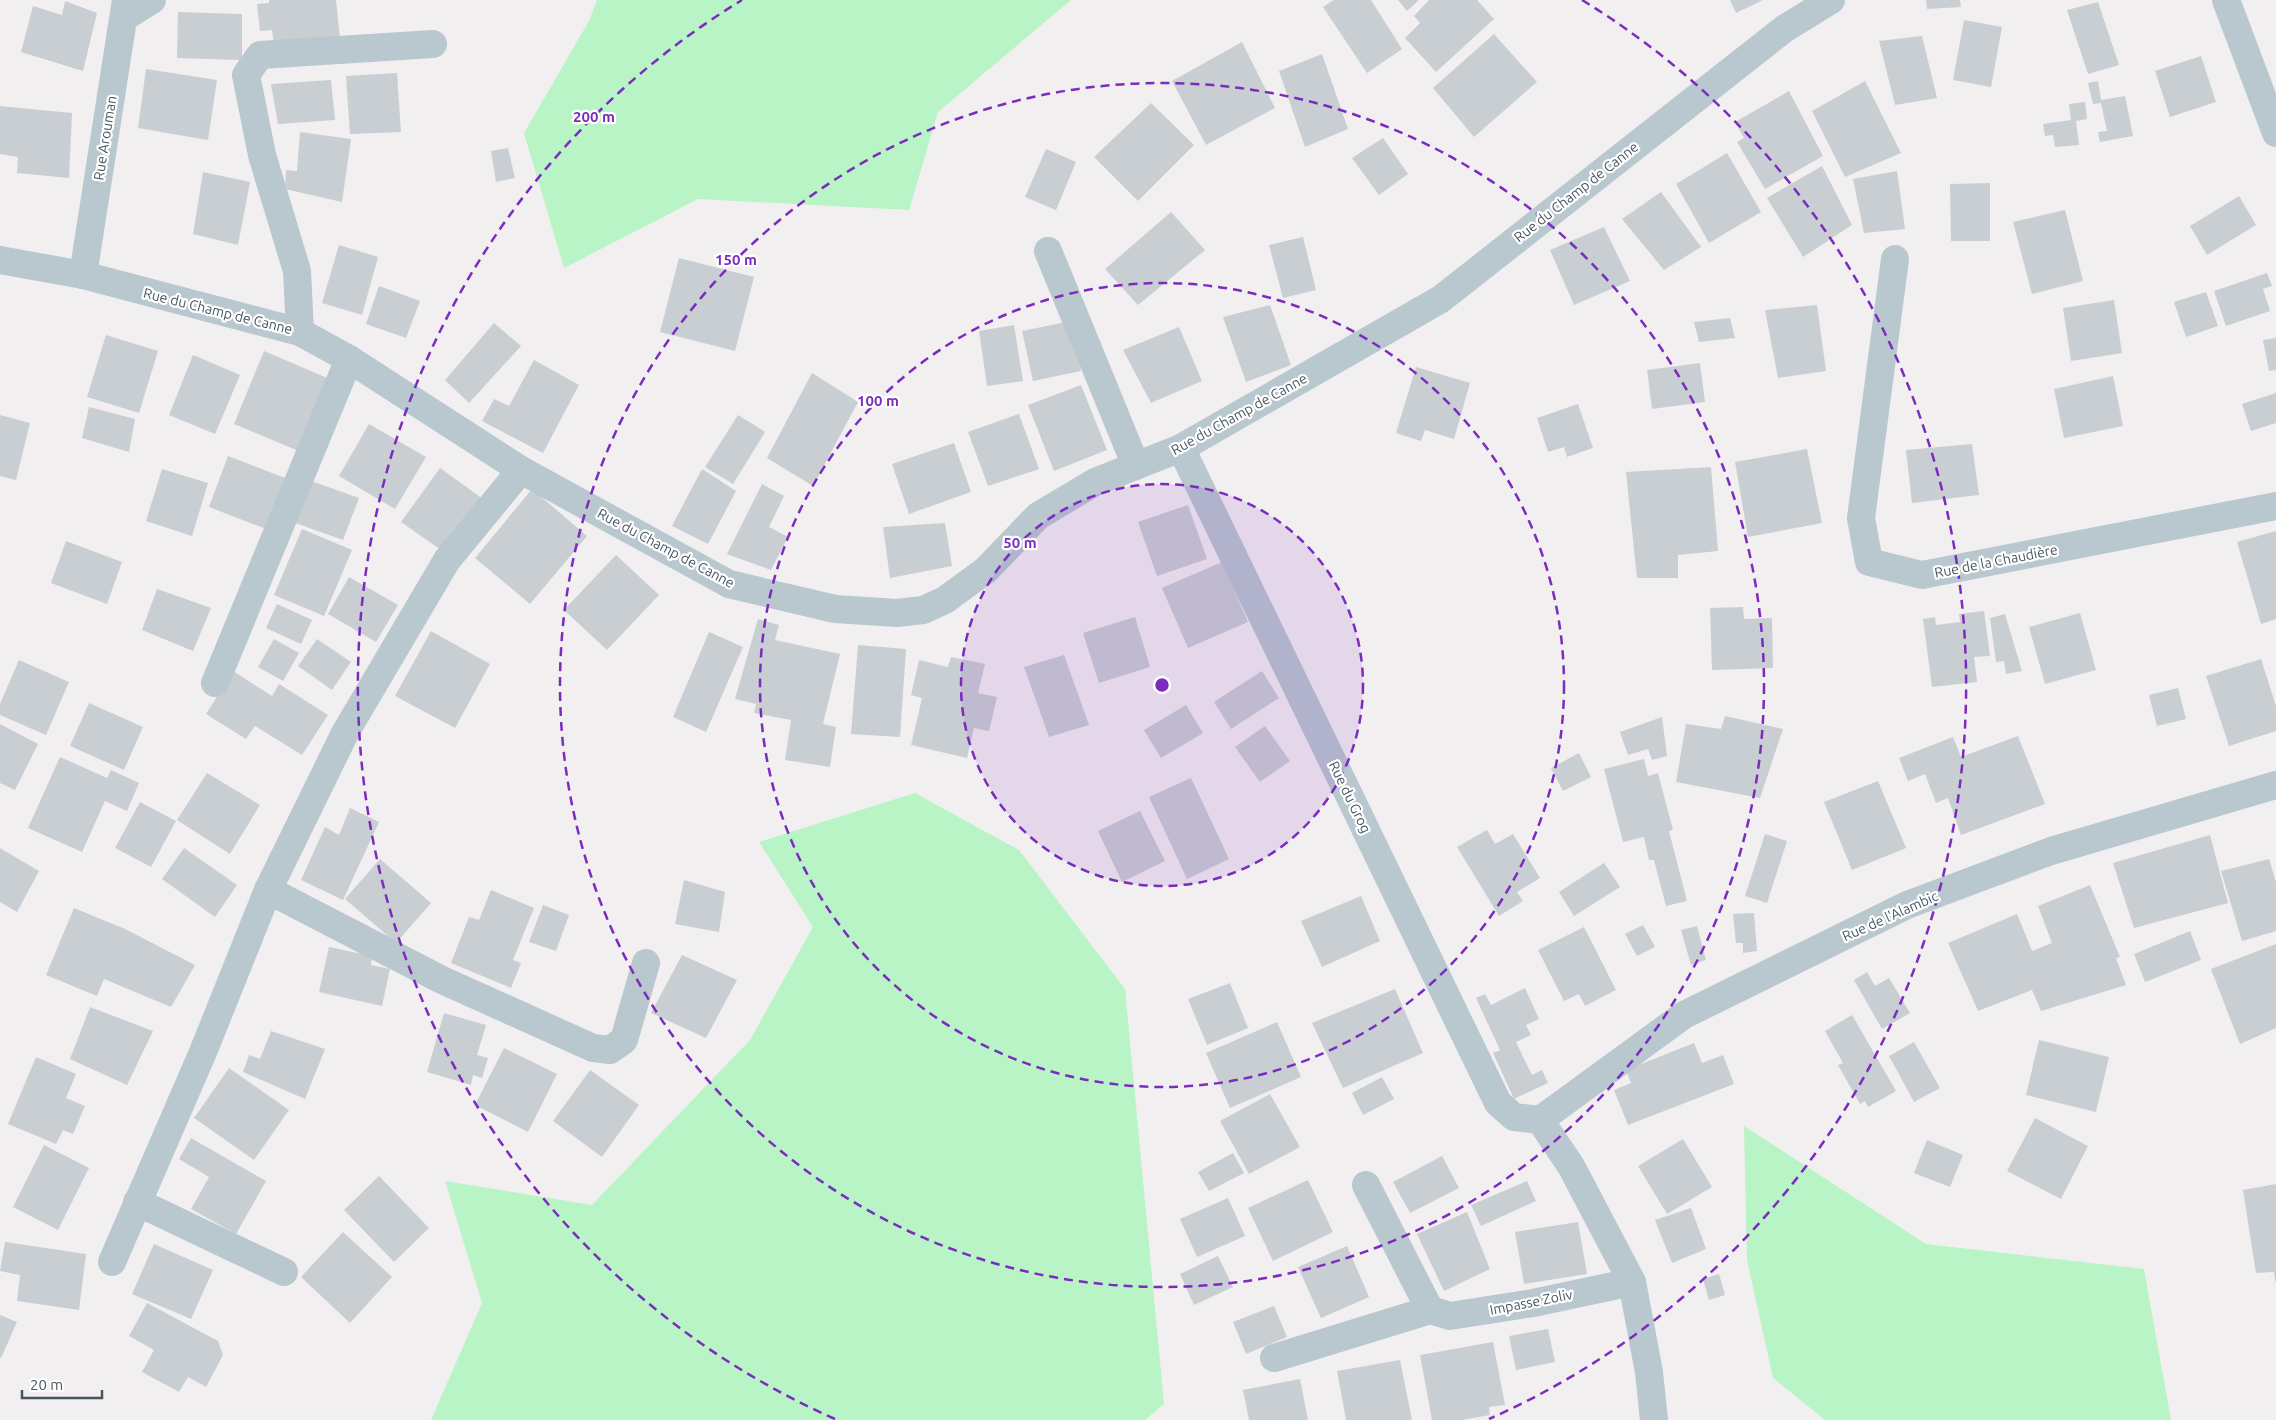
<svg xmlns="http://www.w3.org/2000/svg" width="2276" height="1420" font-family="Ubuntu,sans-serif">
<rect width="100%" height="100%" fill="#f2eff0"/>
<!-- green -->
<g fill="#b9f4c6">
<polygon points="597,0 1071,0 938,112 909,210 698,199 564,268 524,133 589,21"/>
<polygon points="915,793 1019,850 1125,989 1164,1404 1145,1420 431,1420 482,1303 445,1181 592,1205 750,1040 813,927 759,842"/>
<polygon points="1744,1126 1926,1244 2144,1269 2171,1420 1825,1420 1773,1378 1747,1260"/>
</g>
<!-- building -->
<g fill="#c9ced3">
<polygon points="269,0 336,0 340,39 274,46 272,30 260,31 257,4 269,3"/>
<polygon points="1334,0 1371,0 1402,49 1367,73 1323,7"/>
<polygon points="1398,0 1419,0 1407,11"/>
<polygon points="1429,0 1477,0 1494,19 1436,72 1405,38 1420,23 1414,16"/>
<polygon points="1730,0 1763,0 1736,13"/>
<polygon points="1926,0 1960,0 1961,7 1927,9"/>
<polygon points="65,1 97,13 83,71 21,52 33,6 62,15"/>
<polygon points="2098,2 2119,65 2088,74 2067,10"/>
<polygon points="178,12 242,14 242,60 177,58"/>
<polygon points="1964,20 2002,27 1991,87 1953,80"/>
<polygon points="1494,34 1537,82 1474,137 1433,88"/>
<polygon points="1922,36 1937,98 1895,105 1879,41"/>
<polygon points="1242,42 1275,108 1206,145 1172,81"/>
<polygon points="1322,54 1348,129 1305,147 1279,71"/>
<polygon points="2201,56 2216,102 2170,117 2155,71"/>
<polygon points="146,69 217,80 208,140 138,128"/>
<polygon points="397,73 401,132 350,134 346,76"/>
<polygon points="331,80 335,120 278,124 271,84"/>
<polygon points="1865,81 1901,153 1845,177 1812,111"/>
<polygon points="2098,81 2101,100 2125,96 2133,136 2100,142 2098,132 2107,131 2101,103 2093,104 2088,83"/>
<polygon points="1789,91 1823,156 1765,189 1737,142 1744,138 1735,122"/>
<polygon points="2085,102 2087,119 2076,121 2079,145 2055,147 2053,135 2045,136 2043,124 2071,120 2069,104"/>
<polygon points="1151,103 1194,145 1138,201 1094,157"/>
<polygon points="0,106 72,113 69,178 17,173 18,157 0,154"/>
<polygon points="300,132 351,139 342,202 285,189 286,170 297,171"/>
<polygon points="1383,138 1408,174 1379,195 1352,158"/>
<polygon points="508,148 515,178 496,182 491,151"/>
<polygon points="1046,149 1076,162 1056,210 1025,197"/>
<polygon points="1727,153 1761,212 1709,243 1676,184"/>
<polygon points="1822,166 1852,225 1803,257 1767,198"/>
<polygon points="1897,171 1905,229 1864,233 1853,179"/>
<polygon points="203,172 250,182 238,245 193,234"/>
<polygon points="1990,183 1990,241 1951,241 1950,184"/>
<polygon points="1661,192 1701,247 1664,270 1622,219"/>
<polygon points="2239,196 2256,225 2207,255 2190,226"/>
<polygon points="2065,210 2083,281 2032,294 2013,222"/>
<polygon points="1171,212 1205,250 1138,305 1105,269"/>
<polygon points="1604,227 1630,281 1574,305 1550,250"/>
<polygon points="1303,237 1316,290 1283,298 1269,245"/>
<polygon points="339,245 378,257 362,315 322,303"/>
<polygon points="679,258 754,277 735,351 660,332"/>
<polygon points="2267,273 2272,286 2263,289 2270,311 2226,326 2214,291"/>
<polygon points="379,286 420,301 406,338 366,324"/>
<polygon points="2206,292 2218,326 2186,337 2174,302"/>
<polygon points="2114,300 2122,353 2071,361 2063,308"/>
<polygon points="1270,305 1291,365 1246,382 1223,317"/>
<polygon points="1817,305 1826,371 1778,378 1765,310"/>
<polygon points="1730,318 1735,338 1699,342 1694,322"/>
<polygon points="1071,321 1081,371 1033,381 1022,331"/>
<polygon points="494,323 521,346 469,403 445,380"/>
<polygon points="1014,325 1023,381 987,386 979,331"/>
<polygon points="1179,327 1202,381 1151,403 1123,350"/>
<polygon points="106,335 158,351 139,413 87,397"/>
<polygon points="2276,338 2276,370 2269,371 2263,340"/>
<polygon points="264,351 332,380 301,452 234,424"/>
<polygon points="193,355 240,375 215,434 169,415"/>
<polygon points="534,360 579,385 543,453 482,421 494,399 509,406"/>
<polygon points="1700,363 1705,402 1652,409 1647,370"/>
<polygon points="1416,367 1470,383 1454,439 1425,430 1421,441 1396,433"/>
<polygon points="812,373 858,402 813,486 767,458"/>
<polygon points="2113,376 2123,426 2064,438 2054,389"/>
<polygon points="1081,385 1107,450 1054,471 1028,405"/>
<polygon points="2276,393 2276,423 2251,431 2242,404"/>
<polygon points="1578,404 1593,448 1567,457 1564,447 1548,452 1537,418"/>
<polygon points="89,407 135,419 129,452 82,438"/>
<polygon points="1019,414 1039,469 988,486 968,432"/>
<polygon points="0,415 30,423 16,480 0,476"/>
<polygon points="738,415 765,432 733,484 705,467"/>
<polygon points="369,424 426,457 395,509 339,476"/>
<polygon points="954,443 971,492 909,514 892,464"/>
<polygon points="1972,444 1979,495 1912,503 1906,450"/>
<polygon points="1807,449 1822,523 1748,537 1735,462"/>
<polygon points="228,456 285,478 266,529 209,507"/>
<polygon points="1711,467 1718,551 1678,555 1678,578 1637,578 1626,472"/>
<polygon points="440,468 483,499 444,552 401,522"/>
<polygon points="162,469 208,483 192,536 146,521"/>
<polygon points="702,469 736,491 708,544 672,526"/>
<polygon points="300,477 359,498 343,540 284,519"/>
<polygon points="762,484 784,496 769,527 788,537 771,570 727,554"/>
<polygon points="532,489 587,536 530,604 475,558"/>
<polygon points="1188,505 1207,559 1157,576 1138,522"/>
<polygon points="945,523 952,566 890,578 883,527"/>
<polygon points="302,529 352,550 324,616 274,595"/>
<polygon points="2276,531 2276,619 2261,624 2237,542"/>
<polygon points="66,541 122,562 107,604 51,583"/>
<polygon points="616,555 659,595 607,650 564,610"/>
<polygon points="1222,562 1248,622 1188,648 1162,588"/>
<polygon points="349,577 398,605 376,642 328,614"/>
<polygon points="157,589 211,608 193,651 142,630"/>
<polygon points="277,604 312,620 301,644 266,628"/>
<polygon points="1743,607 1744,619 1772,618 1773,668 1712,670 1710,608"/>
<polygon points="1984,611 1990,656 1974,657 1977,682 1932,687 1923,619 1935,617 1936,625 1960,622 1959,614"/>
<polygon points="2080,613 2096,670 2045,684 2029,627"/>
<polygon points="2005,614 2022,671 2006,674 2004,661 1996,662 1990,618"/>
<polygon points="1135,617 1150,667 1099,683 1083,633"/>
<polygon points="758,619 779,625 775,640 840,654 823,724 836,727 830,767 785,760 791,720 754,713 756,704 735,699"/>
<polygon points="431,631 490,664 455,728 395,696"/>
<polygon points="709,632 743,647 706,732 673,717"/>
<polygon points="274,639 299,653 283,681 258,667"/>
<polygon points="317,639 351,662 332,690 298,666"/>
<polygon points="858,645 906,649 900,737 851,734"/>
<polygon points="1064,655 1089,725 1049,737 1024,667"/>
<polygon points="951,657 985,664 978,693 997,697 989,731 974,728 967,758 911,745 922,698 911,695 919,660 948,667"/>
<polygon points="2261,659 2276,706 2276,731 2229,746 2206,676"/>
<polygon points="19,660 69,682 46,735 0,715 0,704"/>
<polygon points="233,671 272,696 279,684 328,715 302,755 255,726 246,739 206,714"/>
<polygon points="1262,671 1279,698 1231,729 1214,702"/>
<polygon points="2178,688 2186,719 2157,726 2149,695"/>
<polygon points="89,703 143,727 124,770 70,746"/>
<polygon points="1186,705 1203,733 1161,758 1144,730"/>
<polygon points="1725,716 1783,729 1760,798 1676,782 1686,724 1721,729"/>
<polygon points="1662,717 1667,756 1652,760 1648,749 1628,755 1620,732"/>
<polygon points="0,724 38,744 15,790 0,783"/>
<polygon points="1265,726 1290,761 1260,782 1235,747"/>
<polygon points="2018,736 2045,804 1961,835 1948,798 1936,803 1925,774 1908,781 1899,758 1953,737 1961,757"/>
<polygon points="1579,753 1591,777 1563,791 1551,768"/>
<polygon points="60,757 107,778 111,770 139,783 127,811 105,801 82,852 28,828"/>
<polygon points="1644,759 1648,776 1658,773 1673,830 1669,831 1687,901 1666,906 1654,860 1649,860 1644,837 1623,842 1604,769"/>
<polygon points="207,773 260,805 230,854 177,820"/>
<polygon points="1191,778 1229,859 1187,879 1149,797"/>
<polygon points="1878,781 1906,848 1852,870 1824,802"/>
<polygon points="140,802 176,821 151,867 115,848"/>
<polygon points="350,808 379,822 343,900 301,880 325,827 339,835"/>
<polygon points="1140,811 1165,861 1122,882 1098,831"/>
<polygon points="1487,830 1495,844 1513,834 1540,878 1517,892 1523,901 1499,916 1457,847"/>
<polygon points="1765,834 1787,841 1767,903 1745,896"/>
<polygon points="2210,835 2228,903 2134,928 2113,863"/>
<polygon points="0,848 39,871 17,912 0,902"/>
<polygon points="184,848 237,885 215,917 162,879"/>
<polygon points="380,859 431,903 396,943 345,899"/>
<polygon points="2269,859 2276,882 2276,931 2242,941 2221,871"/>
<polygon points="1604,863 1620,887 1574,916 1559,892"/>
<polygon points="684,880 725,892 719,932 675,924"/>
<polygon points="2090,885 2120,957 2116,958 2126,985 2041,1011 2032,990 1978,1011 1948,943 2017,914 2032,951 2052,943 2038,906"/>
<polygon points="491,890 534,908 513,960 521,963 511,988 451,963 469,917 479,920"/>
<polygon points="1361,896 1380,941 1322,967 1301,921"/>
<polygon points="543,905 569,915 556,951 529,942"/>
<polygon points="74,908 125,929 195,965 171,1007 104,979 97,996 46,975"/>
<polygon points="1754,913 1757,951 1743,953 1743,943 1736,943 1733,914"/>
<polygon points="1643,925 1655,947 1637,956 1625,934"/>
<polygon points="1697,926 1706,960 1691,965 1681,930"/>
<polygon points="1584,927 1616,990 1585,1006 1579,994 1564,1001 1538,950"/>
<polygon points="2190,931 2201,960 2145,982 2134,954"/>
<polygon points="2276,944 2276,1028 2240,1044 2211,969"/>
<polygon points="329,947 372,956 371,965 390,969 382,1006 319,992"/>
<polygon points="682,955 737,980 706,1038 651,1013"/>
<polygon points="1867,972 1875,986 1889,978 1910,1013 1882,1029 1854,980"/>
<polygon points="1230,983 1248,1028 1207,1045 1188,999"/>
<polygon points="1525,988 1539,1019 1526,1025 1531,1035 1516,1042 1532,1075 1542,1070 1548,1083 1514,1099 1493,1053 1500,1050 1476,998 1485,994 1491,1005"/>
<polygon points="1395,989 1423,1053 1343,1088 1312,1023"/>
<polygon points="90,1007 153,1031 127,1085 70,1059"/>
<polygon points="444,1013 486,1025 477,1055 488,1058 482,1078 473,1075 471,1085 427,1072"/>
<polygon points="1852,1015 1896,1091 1868,1107 1865,1101 1860,1104 1838,1065 1843,1063 1825,1031"/>
<polygon points="1277,1022 1301,1077 1230,1108 1206,1053"/>
<polygon points="271,1031 325,1049 305,1099 243,1072 249,1055 260,1059"/>
<polygon points="2039,1040 2109,1057 2096,1112 2026,1095"/>
<polygon points="1914,1042 1940,1088 1914,1102 1889,1056"/>
<polygon points="1694,1043 1702,1063 1723,1055 1734,1084 1628,1125 1614,1090 1631,1083 1626,1070"/>
<polygon points="504,1048 557,1074 528,1132 475,1105"/>
<polygon points="36,1057 76,1074 66,1098 85,1106 73,1134 63,1130 56,1144 8,1124"/>
<polygon points="229,1068 289,1110 254,1160 194,1118"/>
<polygon points="590,1070 639,1105 602,1157 553,1121"/>
<polygon points="1382,1077 1394,1099 1363,1115 1352,1093"/>
<polygon points="1270,1094 1300,1147 1249,1174 1220,1121"/>
<polygon points="2035,1118 2088,1146 2061,1199 2007,1171"/>
<polygon points="191,1138 266,1181 236,1234 191,1209 209,1177 179,1159"/>
<polygon points="1683,1139 1712,1187 1667,1214 1638,1166"/>
<polygon points="1927,1140 1963,1155 1950,1187 1914,1173"/>
<polygon points="44,1145 89,1168 58,1230 13,1207"/>
<polygon points="1233,1153 1244,1173 1209,1191 1198,1172"/>
<polygon points="1442,1156 1459,1188 1410,1213 1393,1182"/>
<polygon points="379,1176 429,1228 394,1262 344,1210"/>
<polygon points="1308,1180 1333,1232 1273,1261 1248,1208"/>
<polygon points="1527,1181 1536,1201 1481,1226 1471,1205"/>
<polygon points="2276,1184 2276,1281 2275,1281 2274,1272 2256,1273 2243,1190"/>
<polygon points="1228,1198 1245,1236 1197,1257 1180,1219"/>
<polygon points="1691,1208 1706,1249 1672,1263 1655,1220"/>
<polygon points="1467,1212 1490,1269 1444,1291 1417,1234"/>
<polygon points="1578,1222 1587,1274 1524,1284 1515,1232"/>
<polygon points="343,1232 392,1277 350,1323 301,1277"/>
<polygon points="5,1242 86,1254 79,1310 17,1301 20,1275 0,1271"/>
<polygon points="154,1244 213,1270 191,1319 132,1294"/>
<polygon points="1347,1246 1369,1297 1321,1318 1298,1267"/>
<polygon points="1218,1256 1233,1287 1194,1305 1180,1274"/>
<polygon points="1719,1274 1725,1295 1709,1300 1703,1279"/>
<polygon points="147,1303 218,1341 223,1355 206,1387 188,1377 179,1392 142,1372 154,1350 129,1336"/>
<polygon points="1274,1306 1287,1337 1246,1354 1233,1322"/>
<polygon points="0,1315 17,1322 1,1358 0,1357"/>
<polygon points="1548,1329 1555,1362 1516,1370 1509,1336"/>
<polygon points="1493,1342 1505,1405 1489,1407 1490,1415 1462,1420 1432,1420 1420,1355"/>
<polygon points="1400,1360 1412,1420 1346,1420 1337,1371"/>
<polygon points="1300,1379 1308,1420 1249,1420 1243,1390"/>
</g>
<g fill="none" stroke-linecap="round" stroke-linejoin="round">
<!-- street -->
<g stroke="#b9c7ce" stroke-width="28">
<polyline points="2226,0 2276,133"/>
<polyline points="125,17 152,0"/>
<polyline points="1048,251 1136,466"/>
<polyline points="1895,259 1861,518 1869,562 1922,575 2276,506"/>
<polyline points="0,260 83,275 300,332 349,359 521,470 729,584 835,609 897,613 923,610 945,600 986,570 1038,516 1095,482 1181,448 1441,299 1784,29 1831,0"/>
<polyline points="83,275 126,0"/>
<polyline points="300,332 297,271 262,155 246,75 260,55 433,44"/>
<polyline points="1181,448 1498,1103 1514,1117 1540,1120"/>
<polyline points="215,683 349,359"/>
<polyline points="268,890 442,980 593,1048 610,1050 624,1040 646,963"/>
<polyline points="1540,1120 1684,1015 1907,905 2051,851 2276,785"/>
<polyline points="1540,1120 1571,1166 1632,1282 1649,1372 1654,1420"/>
<polyline points="1366,1185 1430,1310"/>
<polyline points="137,1202 284,1272"/>
<polyline points="112,1262 203,1052 268,890 345,733 447,560 521,470"/>
<polyline points="1274,1358 1430,1310 1450,1316 1533,1303 1632,1282"/>
</g>
</g>
<!-- distance rings -->
<circle cx="1162" cy="685" r="201" fill="#7b2cbf" fill-opacity=".12"/>
<g fill="none" stroke="#7b2cbf" stroke-width="2.5" stroke-dasharray="9 6">
<circle cx="1162" cy="685" r="201"/>
<circle cx="1162" cy="685" r="402"/>
<circle cx="1162" cy="685" r="602"/>
<path d="M835 1419A803 803 0 0 1 742 0M1582 0A803 803 0 0 1 1489 1419"/>
</g>
<g text-anchor="middle" dominant-baseline="central" stroke-width="4.5" stroke-linejoin="round" paint-order="stroke">
<!-- street labels -->
<g font-size="14" fill="#45575f" stroke="#fff">
<text transform="translate(105 138) rotate(-81)">Rue Arouman</text>
<text transform="translate(1576 192) rotate(-38)">Rue du Champ de Canne</text>
<text transform="translate(218 311) rotate(14)">Rue du Champ de Canne</text>
<text transform="translate(1239 414) rotate(-29)">Rue du Champ de Canne</text>
<text transform="translate(666 548) rotate(28)">Rue du Champ de Canne</text>
<text transform="translate(1996 561) rotate(-11)">Rue de la Chaudière</text>
<text transform="translate(1350 797) rotate(64)">Rue du Grog</text>
<text transform="translate(1890 916) rotate(-24)">Rue de l'Alambic</text>
<text transform="translate(1531 1302) rotate(-11)">Impasse Zoliv</text>
</g>
</g>
<circle cx="1162" cy="685" r="8" fill="#7b2cbf" stroke="#fff" stroke-width="2.5"/>
<g font-size="15" text-anchor="middle" font-weight="bold" fill="#7b2cbf" stroke="#fff" stroke-width="4.5" stroke-linejoin="round" paint-order="stroke">
<text x="594" y="122">200 m</text>
<text x="736" y="265">150 m</text>
<text x="878" y="406">100 m</text>
<text x="1020" y="548">50 m</text>
</g>
<!-- scale -->
<path d="M22 1390v8h80v-8" fill="none" stroke="#45575f" stroke-width="2.5"/>
<text x="30" y="1390" font-size="15" fill="#45575f" stroke="#ffffff" stroke-width="4" paint-order="stroke">20 m</text>
</svg>
